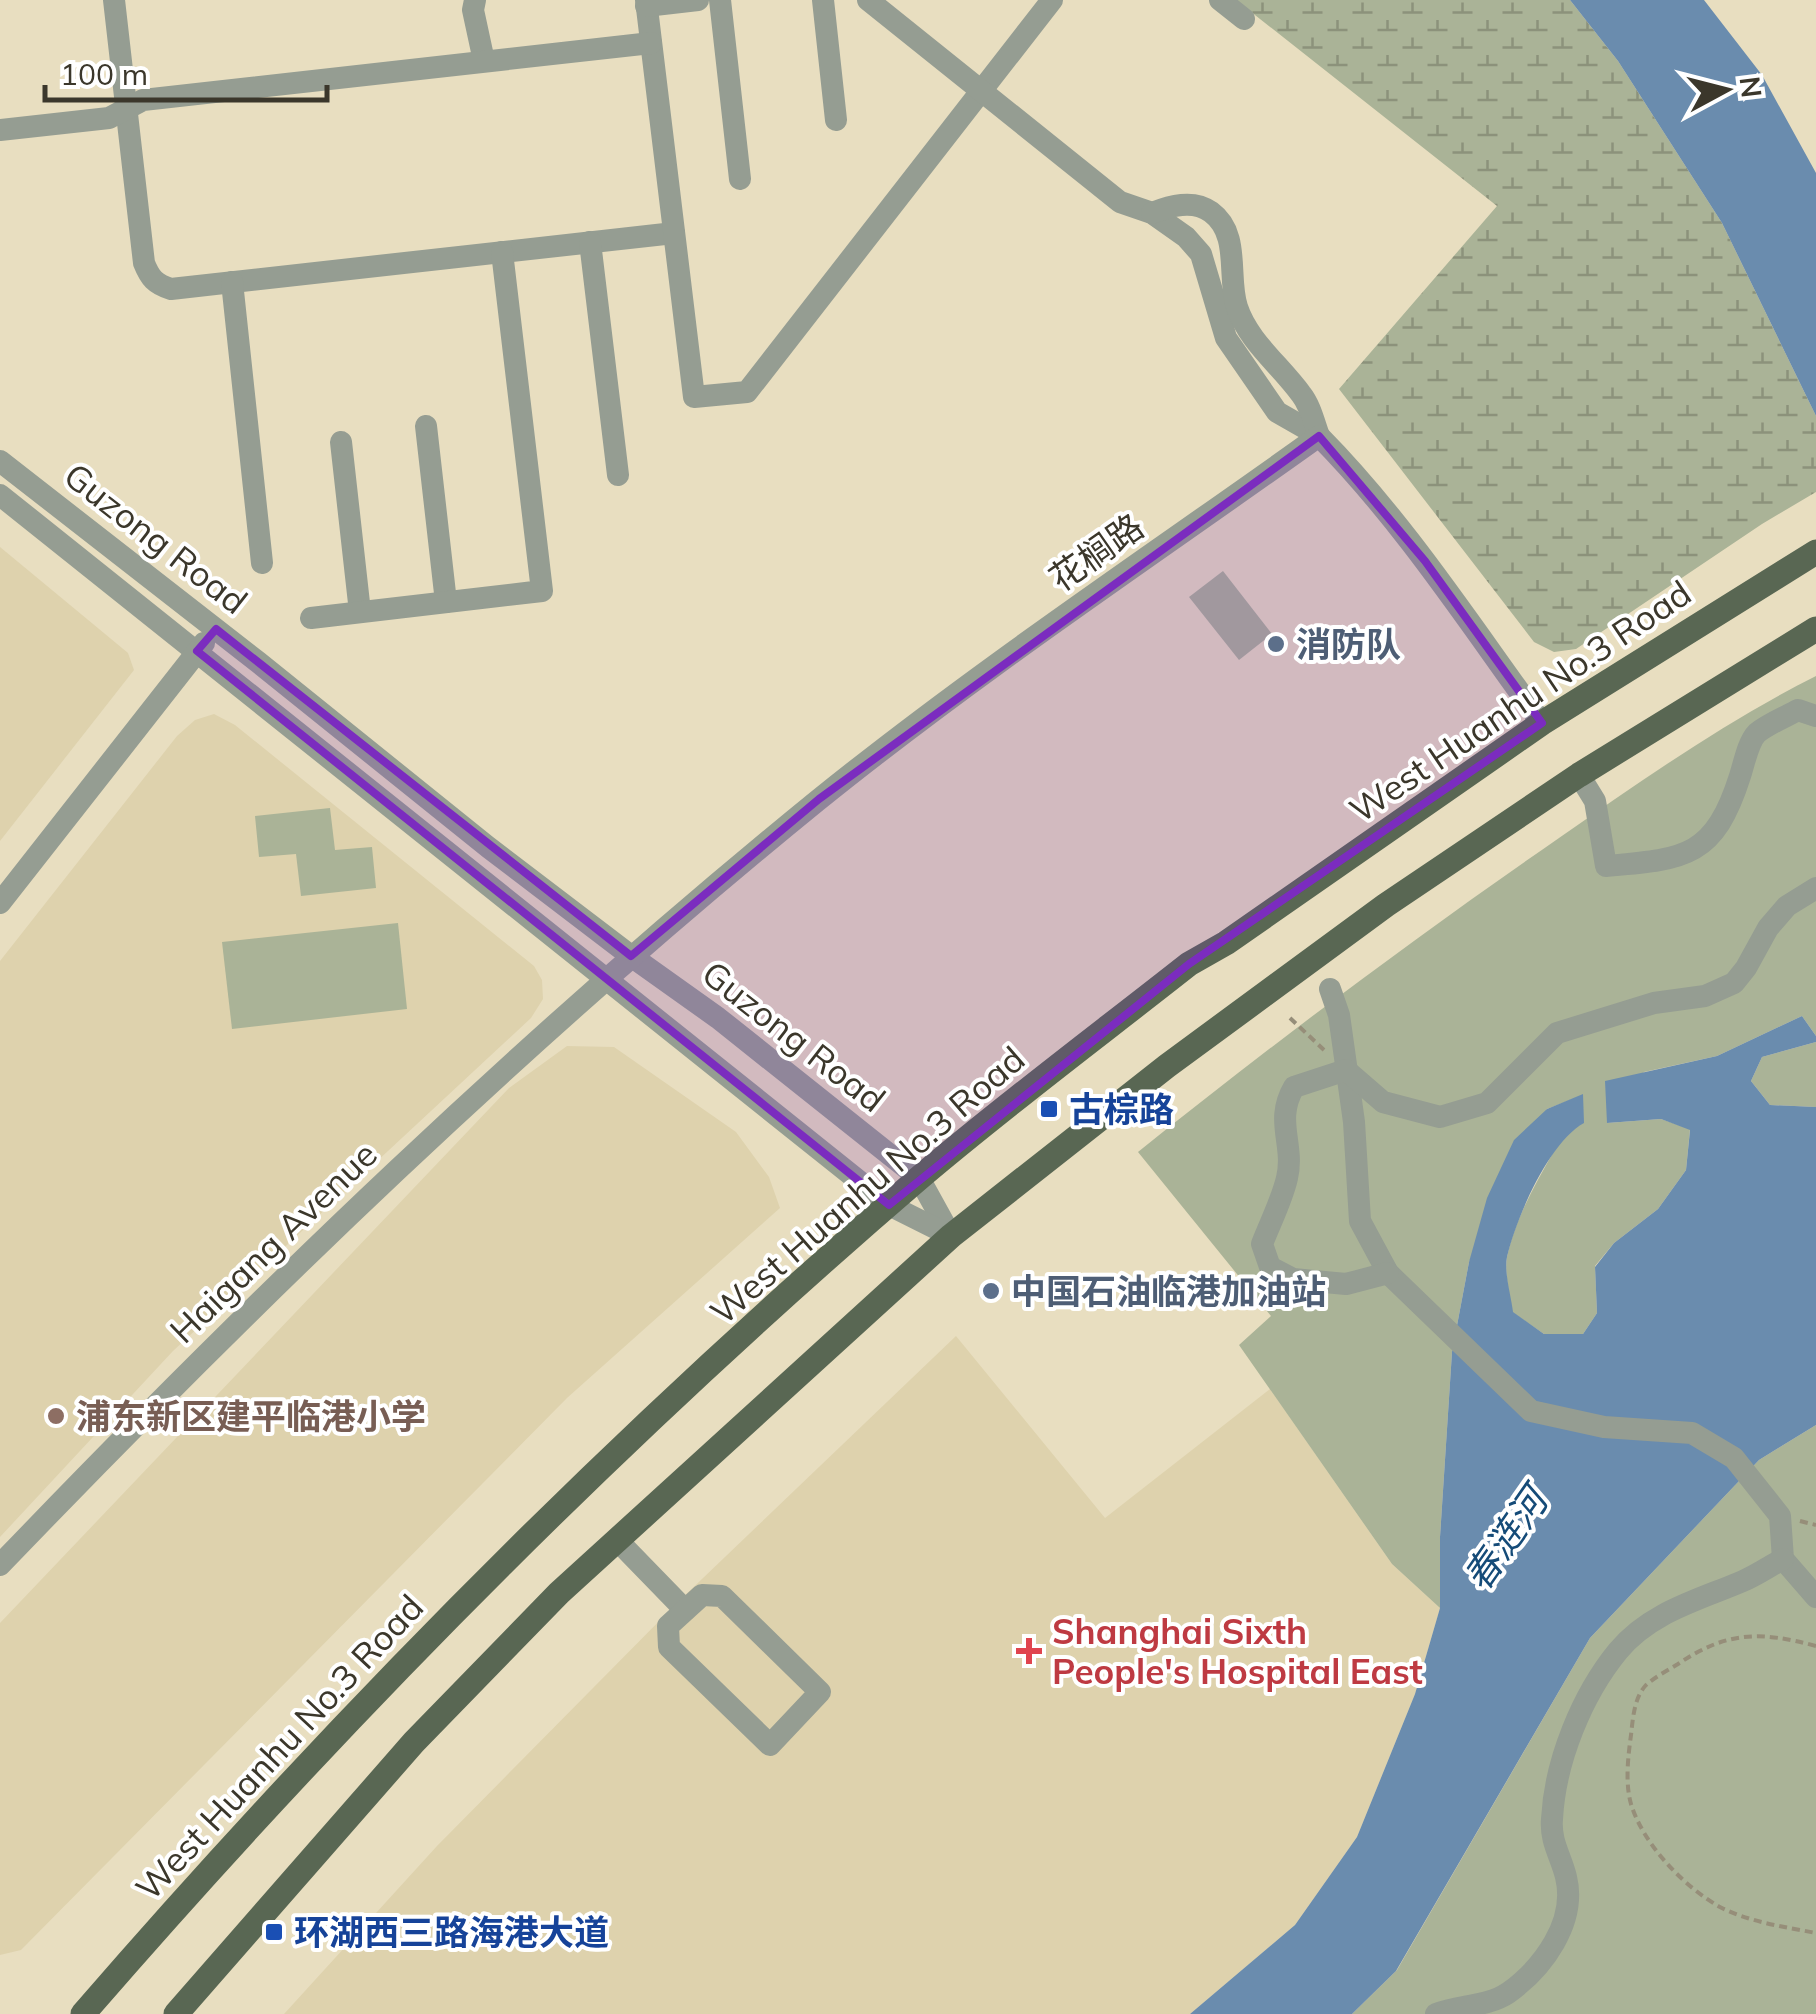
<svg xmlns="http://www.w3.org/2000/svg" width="1816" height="2014" font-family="Mulish,'Noto Sans SC',sans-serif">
<defs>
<pattern id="wetland-marsh" width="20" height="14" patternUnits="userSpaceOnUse" patternTransform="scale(2.5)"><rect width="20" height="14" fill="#aab397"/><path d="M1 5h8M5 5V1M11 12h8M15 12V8" fill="none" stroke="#8c927b"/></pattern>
</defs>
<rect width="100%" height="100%" fill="#e8dec0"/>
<!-- built -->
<g fill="#ded2ad">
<polygon points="0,547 128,653 134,670 0,841"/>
<polygon points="214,714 235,725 534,966 542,980 543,999 531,1018 173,1351 0,1537 0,961 177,736 195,720"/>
<polygon points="567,1046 614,1047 736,1132 769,1177 780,1208 567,1398 21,1950 0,1955 0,1623 509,1088"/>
<polygon points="956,1336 1105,1518 1270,1389 1392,1564 1440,1608 1415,1694 1357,1837 1295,1925 1190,2014 284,2014 437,1846 679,1601"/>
</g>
<!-- wetland -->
<polygon fill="url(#wetland-marsh)" points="1236,0 1570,0 1618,61 1722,223 1816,416 1816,492 1762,524 1576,649 1554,652 1534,642 1339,389 1497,206"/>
<!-- park -->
<g fill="#aab397">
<polygon points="1223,571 1272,634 1239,660 1189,597"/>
<path d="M1816 676V1036L1802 1016 1717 1056 1644 1072 1607 1123 1661 1119 1690 1129 1686 1170 1658 1209 1614 1243 1595 1266 1597 1313 1583 1334H1544L1512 1312C1510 1295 1504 1273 1507 1257 1519 1199 1560 1149 1583 1095L1547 1109 1469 1262 1452 1352 1440 1537V1608L1392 1564 1239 1345 1271 1316 1138 1152C1275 1042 1414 938 1559 838 1641 781 1726 721 1816 676Z"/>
<polygon points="330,808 335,850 372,847 376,888 301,896 296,854 259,857 255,816"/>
<polygon points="398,923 407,1009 232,1029 222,942"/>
<polygon points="1816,1042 1816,1107 1770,1105 1751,1081 1762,1057"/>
<polygon points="1816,1425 1816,2014 1352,2014 1397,1970 1590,1638 1759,1460"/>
</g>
<!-- water -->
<g fill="#6a8cae">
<polygon points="1570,0 1704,0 1762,75 1816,173 1816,416 1722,223 1618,61"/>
<path d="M1802 1016 1816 1036V1042L1762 1057 1751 1081 1770 1105 1816 1107V1425L1759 1460 1590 1638 1396 1971 1352 2014H1190L1295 1925 1357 1837 1415 1694 1440 1608V1537L1452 1352 1469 1262 1487 1198 1514 1140 1547 1109 1583 1094 1584 1123C1549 1142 1516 1218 1507 1257 1504 1273 1511 1295 1513 1312L1544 1334H1583L1597 1313 1595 1267 1614 1243 1658 1209 1686 1170 1690 1130 1661 1119 1607 1123 1605 1081 1717 1056Z"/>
</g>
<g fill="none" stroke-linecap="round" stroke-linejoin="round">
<!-- path -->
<g stroke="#968e79" stroke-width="4" stroke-dasharray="8 5" stroke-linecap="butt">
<polyline points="1290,1018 1324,1050"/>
<polyline points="1800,1521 1816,1525"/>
<path d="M1816 1646C1760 1631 1727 1631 1678 1664 1668 1670 1655 1677 1646 1685 1634 1698 1633 1718 1631 1735 1628 1757 1625 1783 1631 1804 1643 1844 1684 1887 1720 1907 1749 1922 1785 1927 1816 1933"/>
</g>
<!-- minor -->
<g stroke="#959d92" stroke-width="22">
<path d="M114 0 144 263C150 278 155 284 171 289L674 233"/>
<polyline points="475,0 473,10 484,61"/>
<polyline points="646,0 694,397 747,392 1052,0"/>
<polyline points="720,0 740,179"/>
<polyline points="823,0 836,120"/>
<polyline points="868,0 1120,202 1152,213 1186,237 1201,254 1226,338 1277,412 1319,436"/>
<polyline points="1220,0 1244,19"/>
<polyline points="646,6 698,0"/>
<polyline points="0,130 109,118 143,100 651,43"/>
<path d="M1152 213C1170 206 1193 199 1211 212 1241 234 1227 277 1237 307 1248 341 1280 365 1301 394 1310 405 1314 422 1319 436"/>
<polyline points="590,242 618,475"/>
<polyline points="232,282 262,563"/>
<polyline points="426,426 446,602"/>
<polyline points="341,442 360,612"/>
<polyline points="0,461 258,662 488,847 631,956 718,1018 919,1178 951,1236"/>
<polyline points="0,495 889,1205 951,1236"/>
<polyline points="311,618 542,591 502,252"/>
<path d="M1579 775 1595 801 1606 866C1685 859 1714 858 1740 776 1744 764 1748 742 1757 733 1768 724 1785 717 1798 710L1816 716"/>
<polyline points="0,903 204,643"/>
<polyline points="1330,989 1339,1015 1354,1122 1360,1221 1388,1273 1531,1411 1604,1427 1692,1433 1734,1458 1780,1516 1783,1559 1816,1597"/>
<path d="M1388 1273 1346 1284 1293 1279 1270 1267 1262 1244C1270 1223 1282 1200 1287 1178 1295 1144 1274 1121 1294 1087L1346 1070 1383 1102 1440 1117 1487 1103 1557 1033 1654 1003 1705 996 1734 983 1746 968 1768 928 1787 906 1816 888"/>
<polyline points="617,1540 685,1610"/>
<path d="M0 1565C258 1296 528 1036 817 801 978 671 1151 556 1319 436 1404 522 1471 626 1542 723"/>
<polygon points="702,1595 722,1596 820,1692 770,1745 669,1647 668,1626"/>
<path d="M1436 2014C1459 2005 1487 2007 1508 1993 1543 1968 1577 1922 1566 1877 1561 1856 1550 1842 1552 1819 1555 1761 1582 1695 1618 1651 1650 1612 1699 1600 1743 1581 1757 1575 1770 1566 1783 1559"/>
</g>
<!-- major -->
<g stroke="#596753" stroke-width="25">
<path d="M83 2014C341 1716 619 1436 918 1179 1006 1104 1099 1035 1189 964L1226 943 1542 723 1816 552"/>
<polyline points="176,2014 414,1742 559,1593 951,1236 1167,1066 1386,905 1579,775 1816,629"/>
</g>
</g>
<!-- marked area -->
<path fill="#7b2cbf" fill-opacity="0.2" stroke="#7b2cbf" stroke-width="8" stroke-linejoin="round" d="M1319 436 1425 561 1542 723 1189 964 889 1205 197 651 216 629 631 956 819 799Z"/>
<!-- markers -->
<g fill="#5c6f8a" stroke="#fff" stroke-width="4">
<circle cx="1276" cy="644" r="10"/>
<circle cx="991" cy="1291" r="10"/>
</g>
<g fill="#1a4fb4" stroke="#fff" stroke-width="4">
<rect x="1039" y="1099" width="20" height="20" rx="5"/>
<rect x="264" y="1922" width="20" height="20" rx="5"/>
</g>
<circle fill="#8d6e63" stroke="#fff" stroke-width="4" cx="56" cy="1416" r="10"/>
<path fill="#e0444e" stroke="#fff" stroke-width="4" d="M1024 1636h10v10h10v10h-10v10h-10v-10h-10v-10h10z"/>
<g text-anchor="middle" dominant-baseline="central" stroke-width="8" stroke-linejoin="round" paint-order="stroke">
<!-- street labels -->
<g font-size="35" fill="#3b372b" stroke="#fff">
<text transform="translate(156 538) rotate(38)">Guzong Road</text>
<text transform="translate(1096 552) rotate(-35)">花榈路</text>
<text transform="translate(1520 701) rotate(-34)">West Huanhu No.3 Road</text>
<text transform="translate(794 1036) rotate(38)">Guzong Road</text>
<text transform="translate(867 1185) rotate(-41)">West Huanhu No.3 Road</text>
<text transform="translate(273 1242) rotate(-44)">Haigang Avenue</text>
<text transform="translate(279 1747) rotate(-47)">West Huanhu No.3 Road</text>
</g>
<!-- service labels -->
<g font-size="35" font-weight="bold" fill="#4e5e75" stroke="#fff" text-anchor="start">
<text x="1296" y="644">消防队</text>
<text x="1011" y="1291">中国石油临港加油站</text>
</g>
<!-- transit labels -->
<g font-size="35" font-weight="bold" fill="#164399" stroke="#fff" text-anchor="start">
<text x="1069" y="1109">古棕路</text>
<text x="294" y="1932">环湖西三路海港大道</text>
</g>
<!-- education labels -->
<g font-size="35" font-weight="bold" fill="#785e54" stroke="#fff" text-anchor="start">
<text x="76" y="1416">浦东新区建平临港小学</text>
</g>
<!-- health labels -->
<g font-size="35" font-weight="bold" fill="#be3a42" stroke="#fff" text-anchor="start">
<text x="1052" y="1631">Shanghai Sixth<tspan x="1052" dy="40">People's Hospital East</tspan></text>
</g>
<!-- water labels -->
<g font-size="38" font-style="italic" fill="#154b78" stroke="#fff">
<text transform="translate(1505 1539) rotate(-55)">春涟河</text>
</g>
</g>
<!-- north arrow -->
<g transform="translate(1726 90) rotate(83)" stroke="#ffffff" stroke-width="8" paint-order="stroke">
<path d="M0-8L18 38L0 25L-18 38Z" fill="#3b372b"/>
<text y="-15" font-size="28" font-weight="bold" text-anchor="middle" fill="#3b372b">N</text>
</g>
<!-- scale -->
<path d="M45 85v15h282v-15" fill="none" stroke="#3b372b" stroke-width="5"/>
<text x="60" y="85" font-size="30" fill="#3b372b" stroke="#ffffff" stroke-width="8" paint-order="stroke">100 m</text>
</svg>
